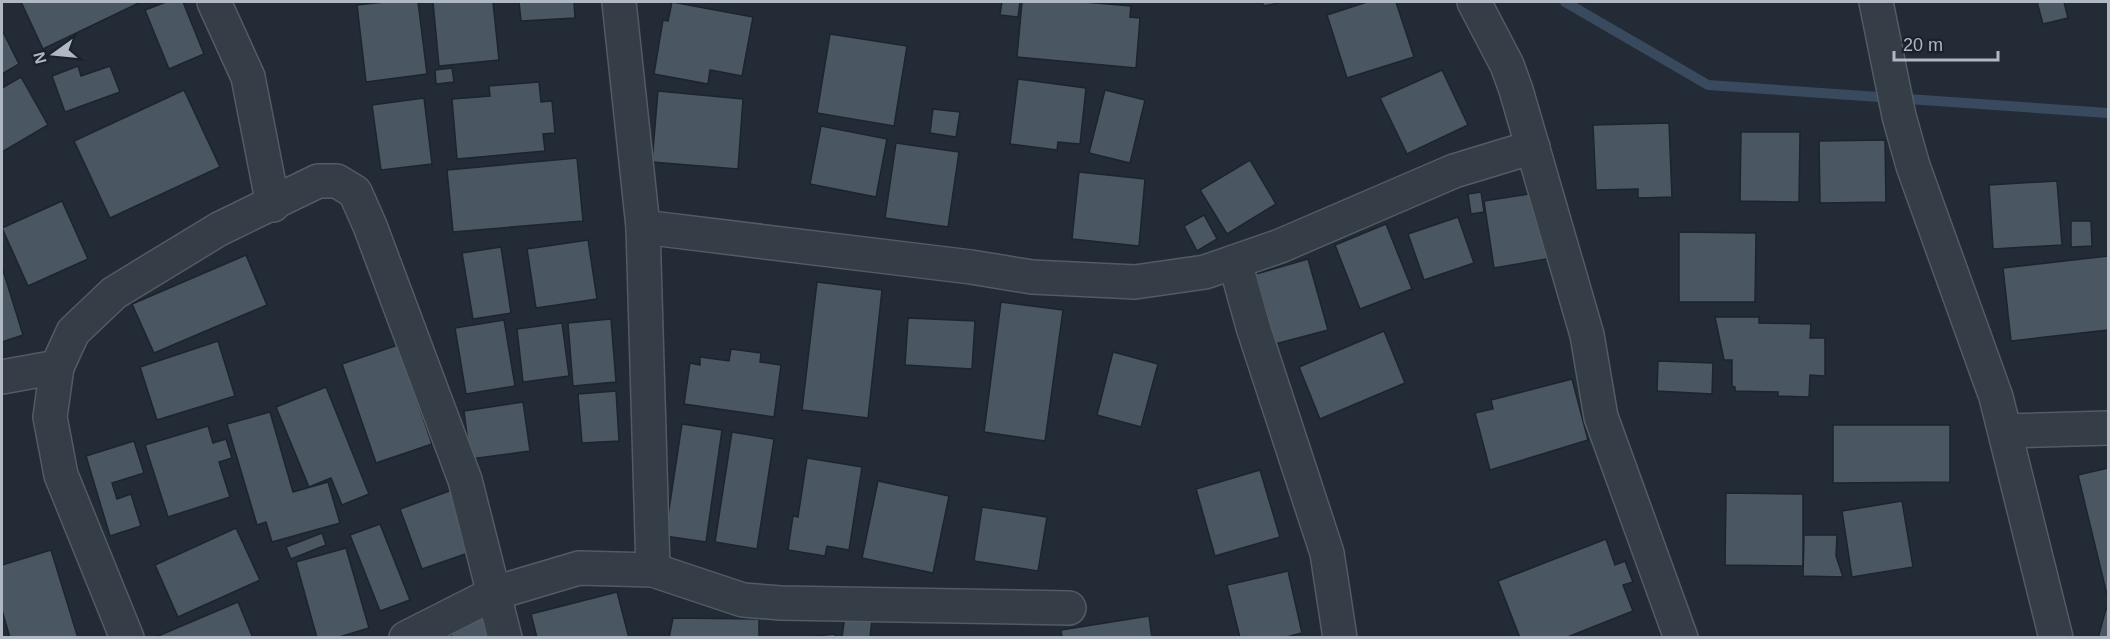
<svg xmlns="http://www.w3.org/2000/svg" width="2110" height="639" font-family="Arial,sans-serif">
<rect width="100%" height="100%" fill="#222b36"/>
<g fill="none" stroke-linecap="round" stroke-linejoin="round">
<!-- stream -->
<polyline stroke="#394a5e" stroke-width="10" points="1565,2 1708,85 2108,113"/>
</g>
<!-- building -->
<g fill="#4a5662" stroke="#1d242d" stroke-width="1.5">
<polygon points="21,2 141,2 43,49"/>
<polygon points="166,2 183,2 204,54 169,69 145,10"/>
<polygon points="385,2 418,2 427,74 366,82 357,5"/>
<polygon points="433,2 493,2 499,60 439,66"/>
<polygon points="519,2 574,2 575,18 521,21"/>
<polygon points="672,2 753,17 742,76 710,70 708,84 654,74 663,20 668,21"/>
<polygon points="1002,2 1020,2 1018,17 1000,15"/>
<polygon points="1022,2 1084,2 1131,6 1130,17 1140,18 1136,68 1017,57"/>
<polygon points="1262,2 1283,2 1264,6"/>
<polygon points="1367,2 1396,2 1414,57 1347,78 1327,15"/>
<polygon points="2037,2 2064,2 2068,18 2043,24"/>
<polygon points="2,30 19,64 2,74"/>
<polygon points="830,34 907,46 894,126 817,113"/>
<polygon points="78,66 81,76 110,66 120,92 65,112 52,76"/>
<polygon points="452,68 454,82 436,84 435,70"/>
<polygon points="1442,70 1468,125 1407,154 1380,98"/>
<polygon points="21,77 48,125 2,152 2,88"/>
<polygon points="1018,79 1086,88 1080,144 1058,142 1057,150 1010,144"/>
<polygon points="539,82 541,102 552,101 555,133 543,134 545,151 457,159 452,99 490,96 489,86"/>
<polygon points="184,90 220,167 110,218 74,141"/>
<polygon points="1105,90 1145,100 1130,163 1089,153"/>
<polygon points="658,91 743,99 738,169 652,162"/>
<polygon points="424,98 432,164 381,170 372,105"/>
<polygon points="933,109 960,112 956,137 930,133"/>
<polygon points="1669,123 1672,197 1638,198 1638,189 1596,190 1593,125"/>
<polygon points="821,126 887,139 876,197 810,184"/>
<polygon points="1741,132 1800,132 1799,202 1740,201"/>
<polygon points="1885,140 1886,202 1820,203 1819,141"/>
<polygon points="896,143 959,152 948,227 885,218"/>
<polygon points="577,158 583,221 453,232 447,170"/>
<polygon points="1250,160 1276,204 1227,234 1200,190"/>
<polygon points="1079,172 1145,179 1139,246 1072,239"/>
<polygon points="2057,181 2062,245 1993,249 1989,185"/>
<polygon points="1481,192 1484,212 1471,214 1468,194"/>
<polygon points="1541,192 1552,258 1494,268 1484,201"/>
<polygon points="62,201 88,259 28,286 2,228"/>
<polygon points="1204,215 1217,239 1197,251 1184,226"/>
<polygon points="1458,217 1474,263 1424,280 1408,234"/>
<polygon points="2071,221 2091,221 2092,246 2071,247"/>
<polygon points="1386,224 1412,289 1360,309 1335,245"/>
<polygon points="1679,232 1756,233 1755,302 1679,302"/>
<polygon points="588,240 597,299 536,308 527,249"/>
<polygon points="501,247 511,313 473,319 462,253"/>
<polygon points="246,255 267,305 154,353 132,304"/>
<polygon points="2108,256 2108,330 2011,341 2003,268"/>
<polygon points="1308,259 1328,330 1275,344 1256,274"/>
<polygon points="2,267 23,335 2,342"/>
<polygon points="817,282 882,290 868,418 802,410"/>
<polygon points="1001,302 1063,310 1045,441 984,432"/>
<polygon points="1715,317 1759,317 1759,323 1811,324 1810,338 1825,338 1825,376 1810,375 1809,397 1778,396 1778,392 1735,391 1735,387 1732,386 1732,360 1724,360"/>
<polygon points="908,318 975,321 972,369 905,365"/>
<polygon points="611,319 616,382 573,386 568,323"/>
<polygon points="504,320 515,386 466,394 455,328"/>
<polygon points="562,323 569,376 523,382 517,329"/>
<polygon points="1384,331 1405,383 1320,419 1299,367"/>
<polygon points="218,341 235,396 157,420 140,367"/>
<polygon points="398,345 432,444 376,463 342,364"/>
<polygon points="731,349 761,353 760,362 781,365 774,417 684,404 690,363 700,365 700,357 729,361"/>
<polygon points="1113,352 1158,364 1141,427 1097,415"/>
<polygon points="1658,361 1713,363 1712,394 1657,391"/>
<polygon points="1572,379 1588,440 1490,470 1475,413 1493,409 1491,400"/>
<polygon points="326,387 369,494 342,505 331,478 309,487 276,407"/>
<polygon points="616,391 619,441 582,443 578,394"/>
<polygon points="523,402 530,451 470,459 464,411"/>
<polygon points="270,412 293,492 328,482 340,523 272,542 266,522 257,525 227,424"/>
<polygon points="682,424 722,430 706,542 665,536"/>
<polygon points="1833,425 1950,425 1950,482 1833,483"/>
<polygon points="208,426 213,443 226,439 232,458 219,462 230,497 168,517 145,445"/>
<polygon points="732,432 774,439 757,549 715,542"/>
<polygon points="134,441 144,473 112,483 117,499 131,494 141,526 110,536 86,456"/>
<polygon points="807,458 862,467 849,550 827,546 825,556 788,550 793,516 798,517"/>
<polygon points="2108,468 2108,599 2078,475"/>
<polygon points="1260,470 1280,537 1215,556 1196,489"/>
<polygon points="878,481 949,496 933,573 862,558"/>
<polygon points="452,490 474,551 422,569 400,509"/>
<polygon points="1726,493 1803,494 1803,566 1725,565"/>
<polygon points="1902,501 1913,567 1852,577 1842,511"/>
<polygon points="982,507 1047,517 1038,571 974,561"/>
<polygon points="380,524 410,600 380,611 350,535"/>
<polygon points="236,528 260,580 178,617 155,565"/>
<polygon points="322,533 326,545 291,559 286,547"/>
<polygon points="1804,535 1837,535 1836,556 1843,577 1803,576"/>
<polygon points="1606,539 1615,565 1625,561 1633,582 1623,585 1633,611 1565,638 1520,638 1498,581"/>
<polygon points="346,548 369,628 336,638 317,638 296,562"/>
<polygon points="51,550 78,638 10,638 2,610 2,565"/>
<polygon points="1288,571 1302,633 1282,638 1240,638 1227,585"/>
<polygon points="617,592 629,638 537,638 531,614"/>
<polygon points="238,602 253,638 159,638 158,636"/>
<polygon points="2106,609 2108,610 2108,638 2098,638"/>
<polygon points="490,616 496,638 452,638 449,626"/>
<polygon points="845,616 872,619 870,638 842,637"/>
<polygon points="1149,616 1152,638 1062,638 1061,630"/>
<polygon points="673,618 759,619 759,638 669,638"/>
<polygon points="835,634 835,638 798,638"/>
</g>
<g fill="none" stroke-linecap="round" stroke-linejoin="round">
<!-- minor casing -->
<g stroke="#535b64" stroke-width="36">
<g id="minor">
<polyline points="214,2 248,77 273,205"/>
<polyline points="619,2 643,227 653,570"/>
<polyline points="1474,2 1507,65 1516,90 1587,335 1601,417 1681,638"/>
<polyline points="1876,2 1899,116 1913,166 1996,397 2056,638"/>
<polyline points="643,227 971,267 1032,277 1135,282 1205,272 1280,246 1454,171 1533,147"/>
<polyline points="1235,262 1253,327 1327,553 1340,638"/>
<polyline points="2,377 57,367"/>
<polyline points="2005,431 2108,428"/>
<polyline points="127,638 61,475 50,417 57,367 73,332 114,293 219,229 318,181 337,181 355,192 370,226 465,480 505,638"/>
<polyline points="406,638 495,593 579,568 653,570 743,600 781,603 1069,608"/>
</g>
</g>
<!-- minor -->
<use href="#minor" stroke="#353d47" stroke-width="33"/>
</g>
<!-- border -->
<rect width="2110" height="639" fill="none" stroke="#b0b8c3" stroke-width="6"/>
<!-- north arrow -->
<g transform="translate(54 54) rotate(255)" stroke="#1b222b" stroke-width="4.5" paint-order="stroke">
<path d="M0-4.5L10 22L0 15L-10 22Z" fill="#b0b8c3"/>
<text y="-9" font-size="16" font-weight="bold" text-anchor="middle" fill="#b0b8c3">N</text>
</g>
<!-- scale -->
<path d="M1894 51v9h104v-9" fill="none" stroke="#b0b8c3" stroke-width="3"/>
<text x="1903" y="51" font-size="18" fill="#b0b8c3" stroke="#1b222b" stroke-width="4.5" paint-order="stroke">20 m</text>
</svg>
